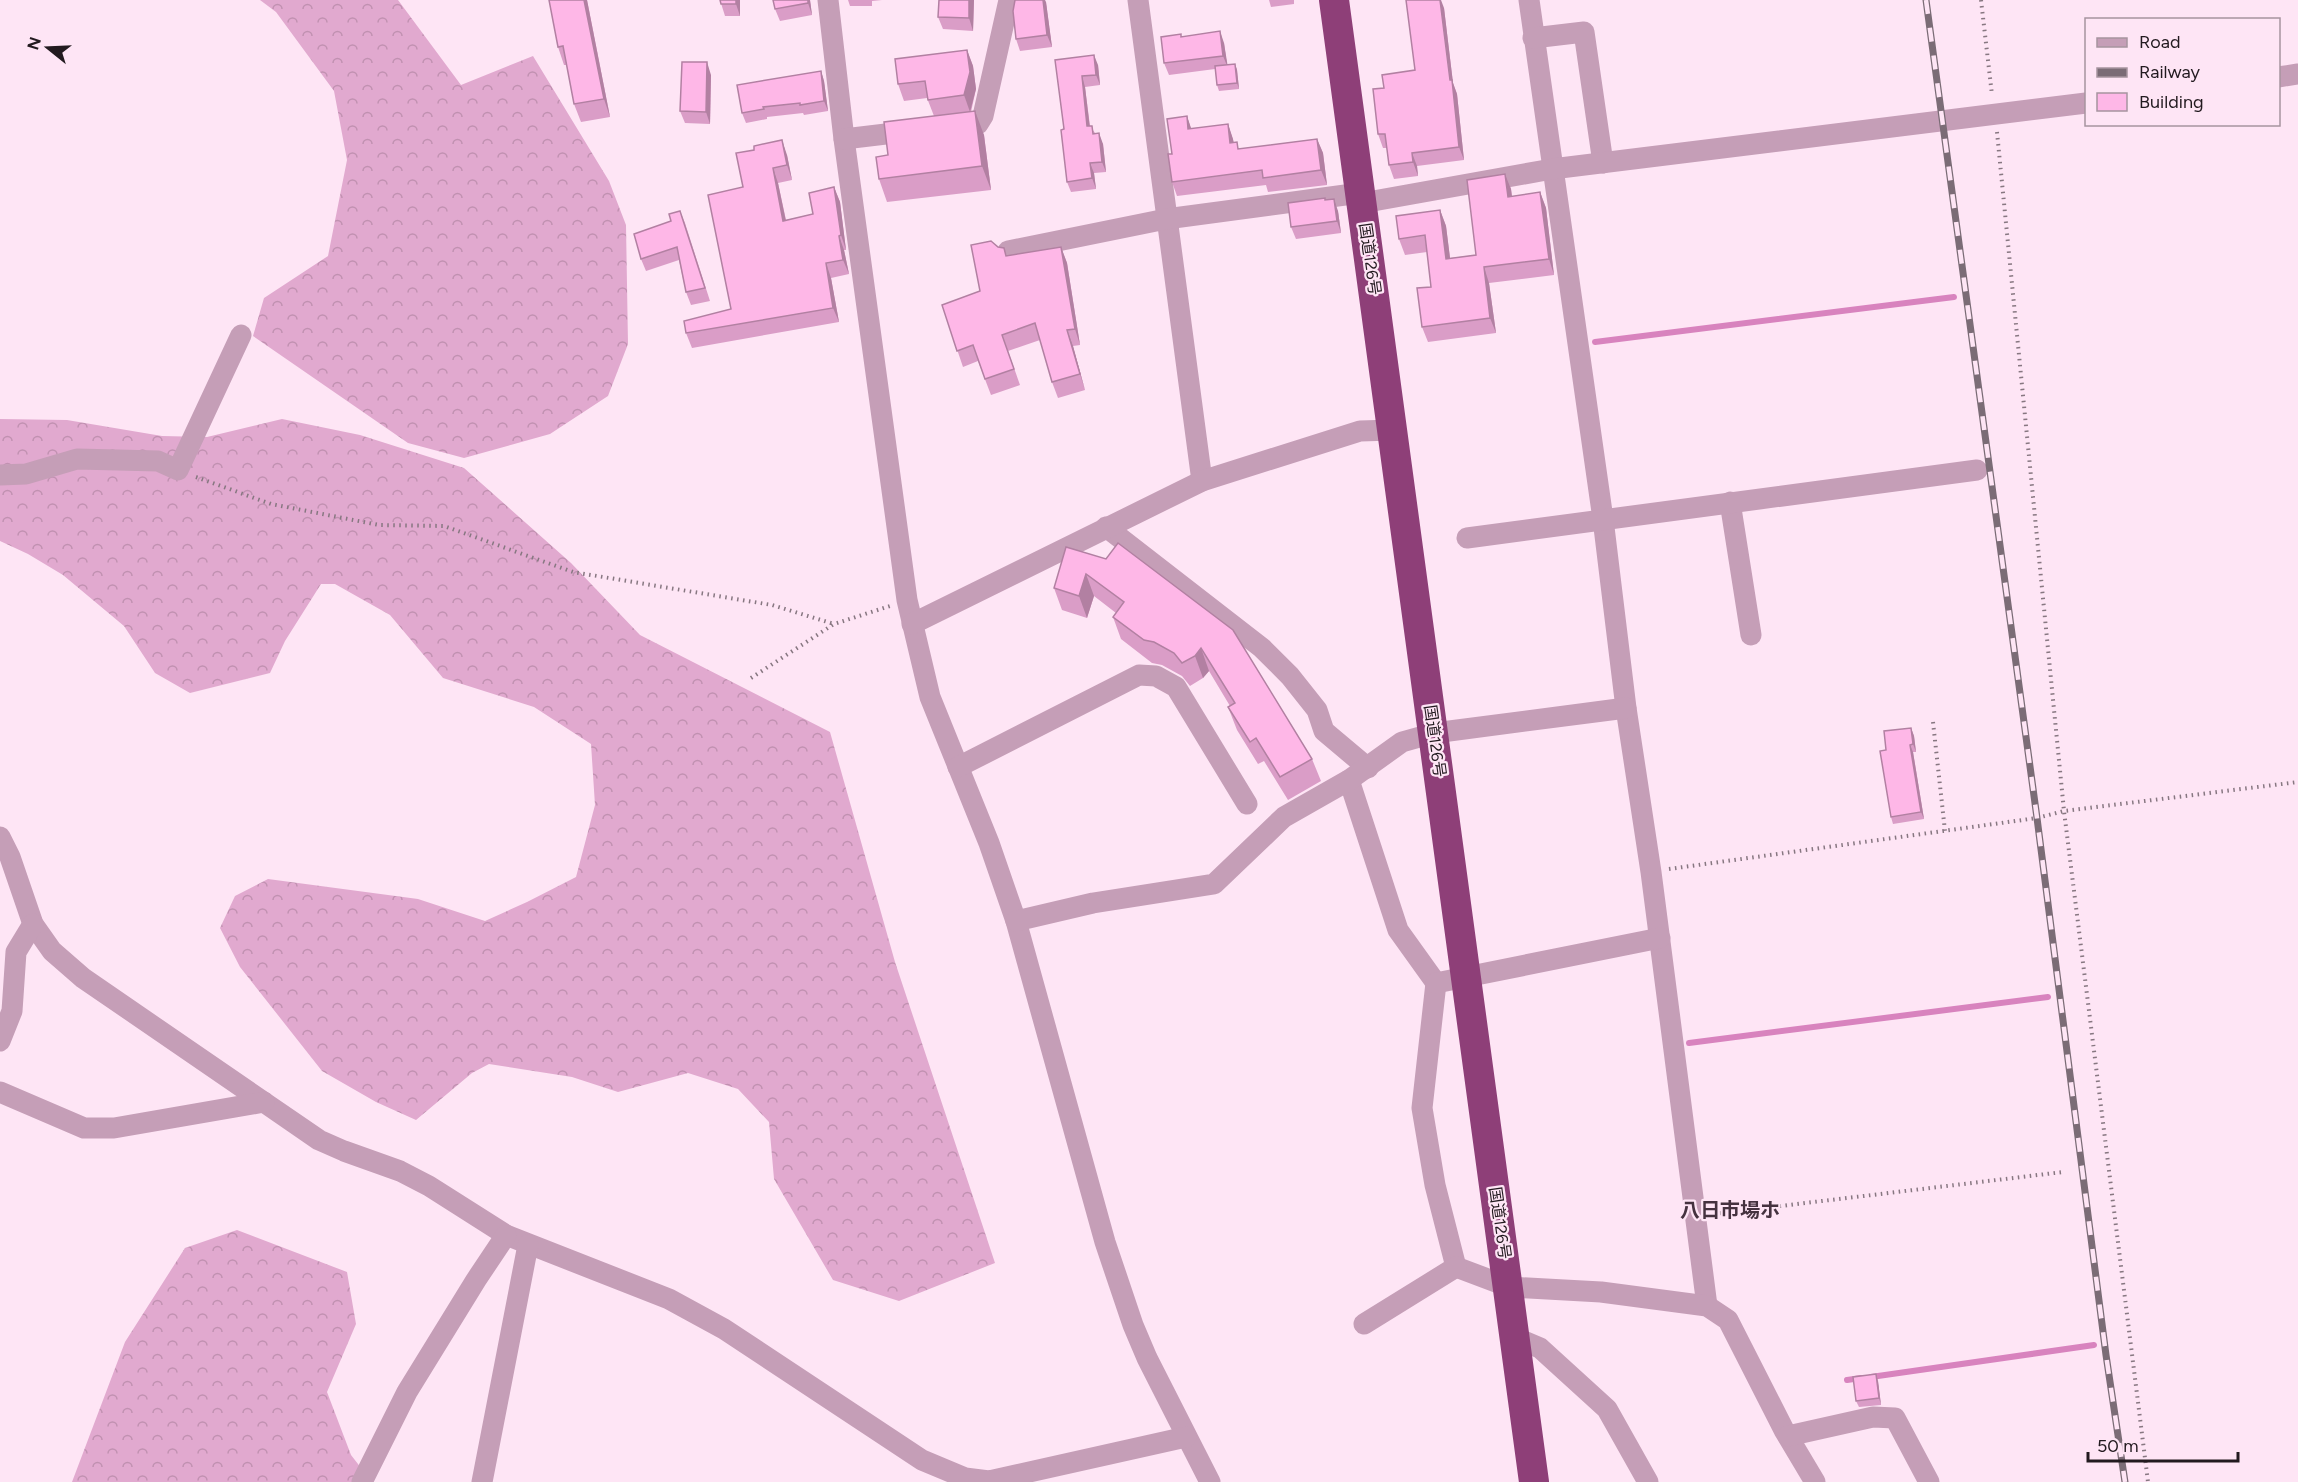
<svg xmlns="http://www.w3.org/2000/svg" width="2298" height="1482" font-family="Figtree,'Noto Sans JP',sans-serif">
<defs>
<pattern id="forest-crowns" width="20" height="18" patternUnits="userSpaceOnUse" patternTransform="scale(1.5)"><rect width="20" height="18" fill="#e1a9cf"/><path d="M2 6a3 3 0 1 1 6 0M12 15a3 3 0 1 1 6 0" fill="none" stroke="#c191b1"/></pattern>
</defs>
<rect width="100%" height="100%" fill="#fee5f5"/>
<!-- forest -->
<g fill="url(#forest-crowns)">
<polygon points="260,0 398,0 461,85 533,56 609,181 626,225 628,344 608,396 550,434 464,458 408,443 253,336 264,298 328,256 347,160 334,91 276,12"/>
<polygon points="0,419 67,420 162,436 207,437 282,419 360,435 464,468 571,563 640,635 830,732 895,962 995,1263 899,1301 833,1280 774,1179 769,1122 738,1089 688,1073 618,1092 572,1077 489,1064 472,1073 416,1120 376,1102 322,1071 240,967 220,928 235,896 268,879 418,899 485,921 527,902 576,877 595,805 591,744 534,707 443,678 390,615 335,584 321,584 285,641 270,673 190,693 155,673 124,626 63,575 28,554 0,541"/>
<polygon points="237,1230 347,1272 356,1324 327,1392 351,1455 372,1482 72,1482 125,1342 185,1248"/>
</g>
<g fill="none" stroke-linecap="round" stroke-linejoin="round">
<!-- stream -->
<g stroke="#d883be" stroke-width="6">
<polyline points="1595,342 1954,297"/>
<polyline points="1689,1043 2048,997"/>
<polyline points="1871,1377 2094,1345"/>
<polyline points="1847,1380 1861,1378"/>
</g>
<!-- path -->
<g stroke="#877781" stroke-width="4" stroke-dasharray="1.5 4.5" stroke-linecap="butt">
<polyline points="1981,0 1992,95"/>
<polyline points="1997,132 2064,811 2148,1482"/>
<polyline points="196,477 271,504 379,525 444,526 573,572 772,605 834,624"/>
<polyline points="751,678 834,624 890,606"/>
<polyline points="1933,722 1945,831"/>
<polyline points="1669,869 2037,818 2064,811 2298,782"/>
<polyline points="1714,1214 2063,1172"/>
</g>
<!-- minor -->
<g stroke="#c59eb7" stroke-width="21">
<polyline points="828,0 844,139 907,600 930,697 989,843 1016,921 1105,1242 1133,1325 1147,1358 1210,1482"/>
<polyline points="1138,0 1202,481"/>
<polyline points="1529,0 1603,519 1626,708 1651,872 1707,1306"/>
<polyline points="1533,38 1584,32 1603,163"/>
<polyline points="2278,77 2298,74"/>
<polyline points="951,127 978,124 983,116 1009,0"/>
<polyline points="844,139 911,131"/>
<polyline points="1362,203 1552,169 2086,103"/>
<polyline points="1008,251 1166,219 1360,193"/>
<polyline points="0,475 26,474 77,459 158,461 178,470 241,335"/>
<polyline points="1730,502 1751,635"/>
<polyline points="1106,527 1262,648 1290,676 1317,710 1324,731 1368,768"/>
<polyline points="1467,538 1977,470"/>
<polyline points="912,624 1202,481 1360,431 1393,430"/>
<polyline points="958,767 1139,675 1156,676 1176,687 1247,804"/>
<polyline points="1349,780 1398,930 1436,983 1422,1108 1435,1185 1456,1267"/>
<polyline points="0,837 10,857 33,924 52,951 83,978 319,1140 344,1151 400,1171 429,1186 506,1235 669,1299 724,1329 922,1460 965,1478 989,1481 1186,1437"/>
<polyline points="1016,921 1093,903 1214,884 1284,817 1349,780 1402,742 1434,733 1626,708"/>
<polyline points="1436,983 1660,938"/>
<polyline points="0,1041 12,1011 16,952 33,924"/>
<polyline points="0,1092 84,1128 114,1128 264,1102"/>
<polyline points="1456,1267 1509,1287 1601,1292 1707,1306 1728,1320 1784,1430 1815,1482"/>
<polyline points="1364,1324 1456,1267"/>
<polyline points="1514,1337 1540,1348 1607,1409 1648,1482"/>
<polyline points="1788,1436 1873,1417 1895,1418 1929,1482"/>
<polyline points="362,1482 407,1392 476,1280 506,1235"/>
<polyline points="482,1482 528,1245"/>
</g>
<!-- highway -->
<polyline stroke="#8e3f78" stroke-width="30" points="1334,0 1534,1482"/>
<!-- rail casing -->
<g stroke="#7b6c76" stroke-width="7">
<polyline id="rail" points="1926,0 2037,818 2106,1355 2125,1482"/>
</g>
<!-- rail -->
<use href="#rail" stroke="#fee5f5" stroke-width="4.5" stroke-dasharray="14" stroke-linecap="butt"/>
</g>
<!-- wall -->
<g fill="#da9dc7">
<polygon points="587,0 610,117 581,122 574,104 567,65 564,65 558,47"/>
<polygon points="720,0 740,0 740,16 725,16"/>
<polygon points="810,0 812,15 780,21 775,9"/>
<polygon points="848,0 882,0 872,1 872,6 850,6"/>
<polygon points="939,0 974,0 973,31 943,29 938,17"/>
<polygon points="1269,0 1294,0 1294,4 1271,7"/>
<polygon points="1046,2 1052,47 1020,51 1016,39"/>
<polygon points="1444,8 1453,83 1457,94 1464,160 1417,166 1418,176 1394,179 1389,165 1387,148 1383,148 1378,134 1384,88 1415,70"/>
<polygon points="1181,36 1224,43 1227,65 1235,64 1237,70 1239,89 1219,91 1217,85 1215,69 1169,75 1164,63"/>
<polygon points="967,50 973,66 976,89 971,112 984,135 991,190 887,202 879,179 888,155 934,116 927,98 904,101 898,84"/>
<polygon points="1055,60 1098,65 1100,85 1085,87 1090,126 1103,144 1106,172 1094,173 1096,189 1071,192 1067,182 1064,129"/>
<polygon points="821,71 824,81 828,111 804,115 803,113 767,117 767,119 746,123 742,113"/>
<polygon points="711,75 710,124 685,123 680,111"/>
<polygon points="1187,116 1191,129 1228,124 1234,143 1239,149 1317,139 1323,153 1327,185 1268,192 1266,185 1177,196 1172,182 1172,154"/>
<polygon points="754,150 787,155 792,180 778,183 786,220 813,214 834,187 840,202 846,250 844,250 849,274 831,278 839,322 692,348 686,333 731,309 743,187"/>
<polygon points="1505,174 1511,189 1512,197 1540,192 1546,208 1554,275 1489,283 1496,333 1428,342 1422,327 1431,287 1427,252 1405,255 1399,239 1440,210 1446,226 1450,258 1476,255"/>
<polygon points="1326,200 1338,211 1341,233 1296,239 1291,227"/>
<polygon points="680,211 685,223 710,301 691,305 686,292 679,260 646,271 641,259"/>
<polygon points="998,247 1004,248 1007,256 1061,247 1067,263 1080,345 1073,346 1085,390 1058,398 1052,382 1040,340 1008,351 1020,385 991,395 978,361 963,367 942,305 980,291"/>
<polygon points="1118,543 1312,759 1321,781 1288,800 1264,761 1258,764 1237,730 1228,707 1230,706 1209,671 1203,678 1190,686 1182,676 1162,665 1152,663 1121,639 1113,617 1116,613 1094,596 1087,618 1062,610 1054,588 1106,559"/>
<polygon points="1911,728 1914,736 1916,752 1913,752 1924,819 1893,824 1891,817 1886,750"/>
<polygon points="1878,1381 1881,1405 1859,1407 1856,1401"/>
</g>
<!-- shaded-wall -->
<g fill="#b280a2">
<polygon points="584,0 587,0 610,117 604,99"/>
<polygon points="736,0 740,0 740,16 736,4"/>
<polygon points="808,0 810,0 812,15 808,3"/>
<polygon points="969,0 974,0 973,31 969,18"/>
<polygon points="1043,0 1045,0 1046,2 1052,47 1047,35"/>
<polygon points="1440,0 1441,0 1444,8 1453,83 1457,94 1464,160 1459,147"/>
<polygon points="1220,31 1224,43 1228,68 1223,56"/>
<polygon points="967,50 973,66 976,89 970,112 964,95"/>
<polygon points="1094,55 1098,65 1100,85 1096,75"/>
<polygon points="707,62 711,75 710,124 706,112"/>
<polygon points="1235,64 1237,70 1239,89 1237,83"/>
<polygon points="821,71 824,81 828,111 824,101"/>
<polygon points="1082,76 1085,87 1091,137 1087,126"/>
<polygon points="975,111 984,135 991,190 982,166"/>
<polygon points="1187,116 1192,131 1188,129"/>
<polygon points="1228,124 1233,139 1236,158 1230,143"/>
<polygon points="1099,133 1103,144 1106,172 1102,162"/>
<polygon points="1317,139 1323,153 1327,185 1321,170"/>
<polygon points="782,140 787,155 792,180 787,165"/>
<polygon points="1412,153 1417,166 1418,176 1413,162"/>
<polygon points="1090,163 1094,173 1096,189 1092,178"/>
<polygon points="773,168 778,183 789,236 783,221"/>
<polygon points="1505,174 1511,189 1514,213 1508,197"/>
<polygon points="834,187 840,202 846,250 841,235"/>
<polygon points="1540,192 1546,208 1554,275 1549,259"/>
<polygon points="1334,199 1338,211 1341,233 1337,221"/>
<polygon points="1440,210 1446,226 1452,274 1446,259"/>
<polygon points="839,236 844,250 849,274 843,260"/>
<polygon points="1061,247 1067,263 1080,345 1075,329"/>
<polygon points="826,263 831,278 839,322 833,308"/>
<polygon points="1484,267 1489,283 1496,333 1490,318"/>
<polygon points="1067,330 1073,346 1085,390 1080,374"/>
<polygon points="1086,574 1094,596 1087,618 1079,596"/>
<polygon points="1201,648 1209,671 1203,678 1195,656"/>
<polygon points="1911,728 1914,736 1916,752 1913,744"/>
<polygon points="1910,745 1913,752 1924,819 1921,812"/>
<polygon points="1876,1374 1878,1381 1881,1405 1879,1398"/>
</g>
<!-- building -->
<g fill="#feb7e7" stroke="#b280a2" stroke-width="1.5">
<polygon points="549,0 584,0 604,99 574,104 563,46 558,47"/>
<polygon points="720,0 736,0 736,4 721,4"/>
<polygon points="773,0 808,0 808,3 775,9"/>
<polygon points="939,0 969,0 969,18 938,17"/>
<polygon points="1015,0 1043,0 1047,35 1016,39 1013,11"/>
<polygon points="1406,0 1440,0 1450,80 1452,80 1459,147 1412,153 1413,162 1389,165 1385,134 1378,134 1373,89 1384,88 1382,75 1415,70"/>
<polygon points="1220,31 1223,56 1164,63 1161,37 1181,34 1181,37"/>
<polygon points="967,50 970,72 964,95 928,100 925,81 898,84 895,59"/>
<polygon points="1094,55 1096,75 1082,76 1087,126 1092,126 1093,134 1099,133 1102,162 1090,163 1092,178 1067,182 1061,130 1064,129 1055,60"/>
<polygon points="682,62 707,62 706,112 680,111"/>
<polygon points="1235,64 1237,83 1217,85 1215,66"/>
<polygon points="821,71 824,101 800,105 800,103 763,107 764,109 742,113 737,85"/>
<polygon points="975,111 982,166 879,179 876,157 888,155 884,122"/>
<polygon points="1187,116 1188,129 1228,124 1230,143 1237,142 1238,149 1317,139 1321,170 1263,178 1262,170 1172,182 1168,154 1172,154 1167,119"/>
<polygon points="782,140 787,165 773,168 783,221 813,214 809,193 834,187 841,235 839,236 843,260 826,263 833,308 686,333 684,321 731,309 708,195 743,187 736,153 754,150 754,146"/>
<polygon points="1505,174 1508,197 1540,192 1549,259 1484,267 1490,318 1422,327 1417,288 1431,287 1425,235 1399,239 1396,216 1440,210 1446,259 1476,255 1467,180"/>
<polygon points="1325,198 1325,200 1334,199 1337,221 1291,227 1288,203"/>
<polygon points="680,211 705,288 686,292 677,247 641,259 634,234 671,221 669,214"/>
<polygon points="991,241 998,247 1004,248 1006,256 1061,247 1075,329 1067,330 1080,374 1052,382 1035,323 1002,335 1014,369 985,379 973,345 957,351 942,305 980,291 971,245"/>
<polygon points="1118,543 1233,630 1312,759 1280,777 1256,738 1250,742 1228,707 1235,703 1201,648 1195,656 1182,663 1174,653 1154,642 1144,640 1113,617 1124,602 1086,574 1079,596 1054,588 1066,547 1106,559"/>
<polygon points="1911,728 1913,744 1910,745 1921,812 1891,817 1880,751 1886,750 1884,731"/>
<polygon points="1876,1374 1879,1398 1856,1401 1853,1377"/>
</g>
<g text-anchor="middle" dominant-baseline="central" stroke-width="4.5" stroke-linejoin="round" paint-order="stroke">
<!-- street labels -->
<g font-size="16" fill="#221a1f" stroke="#fee5f5">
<text transform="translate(1370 259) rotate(82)">国道126号</text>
<text transform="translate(1435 741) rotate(82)">国道126号</text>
<text transform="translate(1500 1223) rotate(82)">国道126号</text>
</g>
<!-- quarter labels -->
<g font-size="20" font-weight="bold" fill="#45323f" stroke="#fee5f5">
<text x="1730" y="1210">八日市場ホ</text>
</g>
</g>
<!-- legend -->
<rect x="2085" y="18" width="195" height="108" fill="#fee5f5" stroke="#a6949f" stroke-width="1.5"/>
<rect x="2097" y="38" width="30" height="9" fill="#c59eb7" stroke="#a6949f" stroke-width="1.5"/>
<text x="2139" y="48" font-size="18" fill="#221a1f">Road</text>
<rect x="2097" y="68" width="30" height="9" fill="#7b6c76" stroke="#a6949f" stroke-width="1.5"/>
<text x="2139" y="78" font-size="18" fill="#221a1f">Railway</text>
<rect x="2097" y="93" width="30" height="18" fill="#feb7e7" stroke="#a6949f" stroke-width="1.5"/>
<text x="2139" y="108" font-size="18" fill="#221a1f">Building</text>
<!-- north arrow -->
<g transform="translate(48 48) rotate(288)" stroke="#fee5f5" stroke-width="4.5" paint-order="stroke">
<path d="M0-4.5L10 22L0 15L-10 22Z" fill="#221a1f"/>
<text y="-9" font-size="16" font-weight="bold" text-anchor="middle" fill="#221a1f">N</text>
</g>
<!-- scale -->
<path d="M2088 1452v9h150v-9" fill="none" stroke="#221a1f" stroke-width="3"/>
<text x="2097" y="1452" font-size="18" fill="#221a1f" stroke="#fee5f5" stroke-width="4.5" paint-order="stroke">50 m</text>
</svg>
